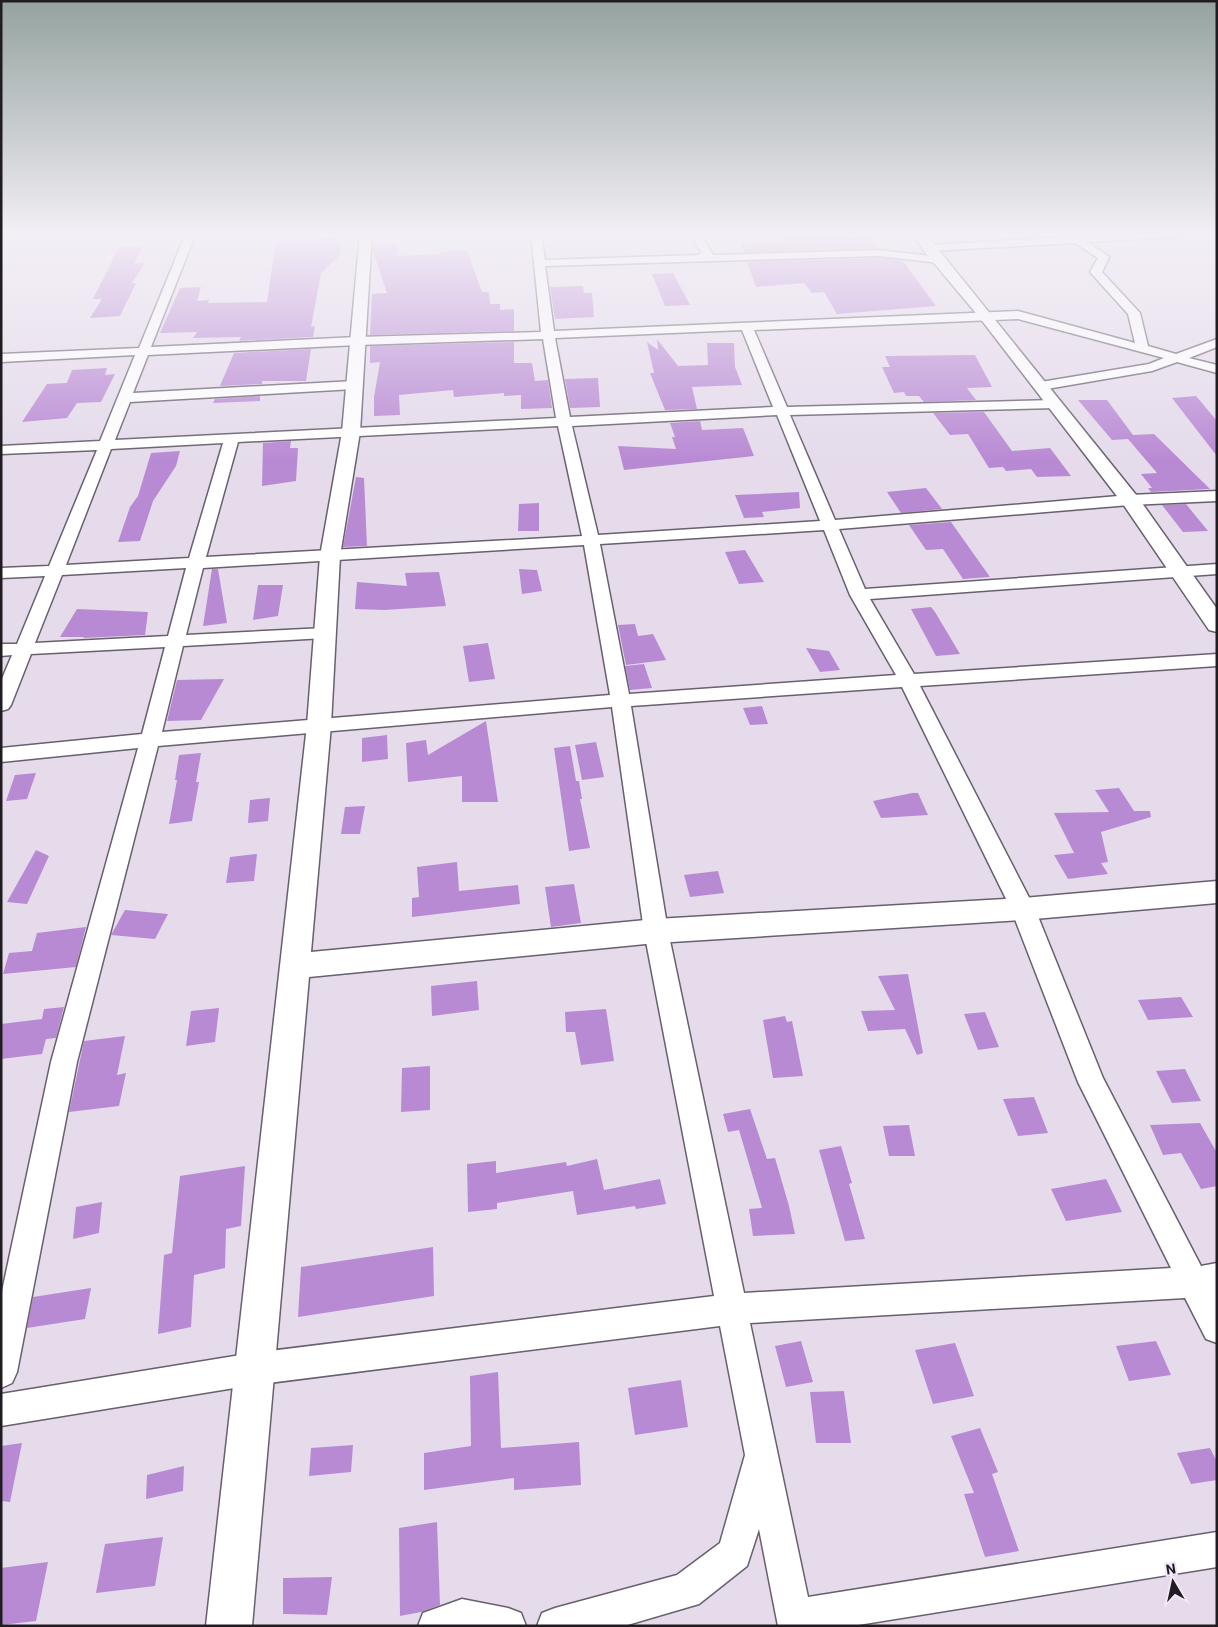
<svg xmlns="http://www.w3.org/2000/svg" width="1218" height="1627" font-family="Roboto,sans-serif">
<rect width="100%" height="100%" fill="#e5dbeb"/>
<!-- building -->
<g fill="#b98ad4">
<polygon points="828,235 845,235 846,238 870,237 877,248 744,252 741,244 782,243 778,238"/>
<polygon points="341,238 340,255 321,273 311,327 315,326 313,337 239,341 241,337 193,338 197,332 160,333 180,288 201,287 197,301 209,300 208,303 267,302 276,240"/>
<polygon points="373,244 399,244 397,256 441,254 441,252 467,250 482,292 489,292 490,304 500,304 500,310 514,309 514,331 370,335 372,294 387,293 373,251"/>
<polygon points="143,246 134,264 145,263 132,283 136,283 120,316 90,318 102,299 93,299 119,247"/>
<polygon points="878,258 903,261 936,306 837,314 824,292 812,293 804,283 756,287 747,262"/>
<polygon points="673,273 690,305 665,306 652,274"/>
<polygon points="583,286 584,293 592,293 594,317 555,319 550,287"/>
<polygon points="657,339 678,366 708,365 707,343 734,343 735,367 742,385 692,387 697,409 665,410 650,373 654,373 647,342 658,350"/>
<polygon points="514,342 514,363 532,363 535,381 548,380 552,408 521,409 521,395 504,396 504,393 454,397 453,390 399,395 400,415 374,416 374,397 380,362 370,363 370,346"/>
<polygon points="311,349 306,381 262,381 262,384 220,386 234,353"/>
<polygon points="975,355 992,387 967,388 976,400 924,402 919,396 906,396 904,392 894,393 882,367 890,367 885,356"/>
<polygon points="107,368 105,375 115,374 101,402 77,403 67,418 22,422 47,384 67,383 72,370"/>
<polygon points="598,378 600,407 570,408 565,379"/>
<polygon points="260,396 260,401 213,403 215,399"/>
<polygon points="1196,396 1217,421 1217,456 1172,398"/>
<polygon points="1078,400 1107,400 1133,435 1154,434 1210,489 1151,492 1148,488 1152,488 1141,474 1157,473 1128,439 1112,440"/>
<polygon points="984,412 1012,451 1050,448 1071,476 1037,477 1031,469 1006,471 1003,467 989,468 968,434 950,435 933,413"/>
<polygon points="700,421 702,430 743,428 754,456 624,470 618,446 676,449 672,437 675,437 670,423"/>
<polygon points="291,441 290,448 298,448 296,481 262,486 263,443"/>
<polygon points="180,451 176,466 153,501 140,541 118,542 130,507 138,496 151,453"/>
<polygon points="356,477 364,478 367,546 343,547"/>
<polygon points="926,488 942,509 901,513 887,492"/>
<polygon points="799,492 800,508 762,512 764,517 744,518 735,495"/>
<polygon points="539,503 539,531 518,531 519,504"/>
<polygon points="1186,504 1208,531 1183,532 1162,505"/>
<polygon points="951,522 990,577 963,579 943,549 926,550 909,525"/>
<polygon points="745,550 764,582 739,584 725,552"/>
<polygon points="212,569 218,569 227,623 203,626"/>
<polygon points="519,569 537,570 542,591 522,594"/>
<polygon points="439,572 446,606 384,610 355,609 357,582 407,586 405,573"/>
<polygon points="258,585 283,585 278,616 253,620"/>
<polygon points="931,607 935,612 960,654 936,656 911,609"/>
<polygon points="77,609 148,612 145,635 83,638 84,637 60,637"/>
<polygon points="635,624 638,636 653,634 666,660 626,665 618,625"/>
<polygon points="488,643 495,679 469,682 463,646"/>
<polygon points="806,648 829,651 840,670 820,672"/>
<polygon points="644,664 652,688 630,690 625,666"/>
<polygon points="224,679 201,720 167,721 177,680"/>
<polygon points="762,706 768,724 750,725 743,708"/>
<polygon points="486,721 498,802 462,802 462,776 408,782 406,743 426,740 428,755"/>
<polygon points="387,735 388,759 362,762 362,738"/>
<polygon points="596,742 604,777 582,780 575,745"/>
<polygon points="570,746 576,781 579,781 582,799 580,799 590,848 569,851 554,748"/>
<polygon points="201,753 196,782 199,782 192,821 169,824 177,780 175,780 179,755"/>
<polygon points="36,773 27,799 6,801 15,775"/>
<polygon points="1119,788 1134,811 1150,811 1151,817 1101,832 1108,862 1101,863 1108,874 1068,879 1054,855 1074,853 1054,813 1109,812 1095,790"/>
<polygon points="912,793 918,793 928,815 881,818 873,801"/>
<polygon points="270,798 268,821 248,823 250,800"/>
<polygon points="365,806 360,834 341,834 345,807"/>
<polygon points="36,850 49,856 27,904 7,902"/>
<polygon points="257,854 254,881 226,883 230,857"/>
<polygon points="457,862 459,891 518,885 520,904 412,917 412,898 419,897 417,867"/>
<polygon points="718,871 724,893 690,897 684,875"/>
<polygon points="574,884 581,923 551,927 545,887"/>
<polygon points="125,910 168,914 155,939 111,935"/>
<polygon points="86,927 76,967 3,974 9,953 32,951 37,933"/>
<polygon points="908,974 923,1053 917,1055 905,1029 868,1031 861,1011 895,1010 878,976"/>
<polygon points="477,981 479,1010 432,1016 431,986"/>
<polygon points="1181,997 1193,1017 1148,1020 1138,1000"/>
<polygon points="64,1007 56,1038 46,1039 42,1054 1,1059 1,1024 42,1019 44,1009"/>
<polygon points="219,1008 215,1042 186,1046 191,1011"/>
<polygon points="606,1009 614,1061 581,1065 575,1032 566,1032 565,1012"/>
<polygon points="985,1012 999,1047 978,1050 964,1014"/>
<polygon points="785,1016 787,1022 792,1021 803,1076 773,1078 763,1020"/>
<polygon points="125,1036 117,1075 126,1073 119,1106 69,1112 84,1041"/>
<polygon points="430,1066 430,1110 401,1112 402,1068"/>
<polygon points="1185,1069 1201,1101 1172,1103 1156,1071"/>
<polygon points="1034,1097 1048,1133 1018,1136 1003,1099"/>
<polygon points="750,1109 767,1159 775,1158 789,1206 795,1234 753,1236 749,1209 762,1208 739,1130 728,1132 723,1114"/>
<polygon points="1200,1123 1217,1153 1217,1186 1201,1189 1181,1153 1163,1155 1150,1125"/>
<polygon points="909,1125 915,1156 889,1156 883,1126"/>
<polygon points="841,1146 852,1183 849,1184 865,1239 845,1241 819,1150"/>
<polygon points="597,1159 604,1190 660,1179 666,1204 636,1209 635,1206 577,1215 573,1191 497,1203 497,1209 468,1212 467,1164 496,1161 496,1173 566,1162 567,1166"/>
<polygon points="245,1166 241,1226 226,1229 225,1268 194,1275 191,1327 158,1334 164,1255 172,1253 180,1176"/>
<polygon points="1106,1179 1122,1212 1066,1221 1051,1189"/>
<polygon points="102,1202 99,1233 73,1239 76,1207"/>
<polygon points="433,1247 434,1296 298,1317 301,1267"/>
<polygon points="91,1288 85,1319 27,1328 33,1297"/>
<polygon points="801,1341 813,1382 786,1387 775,1346"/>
<polygon points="1156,1341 1171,1375 1129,1381 1116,1346"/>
<polygon points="955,1343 974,1396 933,1404 915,1350"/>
<polygon points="498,1372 501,1448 579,1442 581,1485 514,1490 514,1478 424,1490 424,1453 471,1446 470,1376"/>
<polygon points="681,1380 688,1427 635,1435 628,1388"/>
<polygon points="844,1391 851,1443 816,1443 810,1392"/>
<polygon points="980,1428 998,1472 992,1474 1019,1551 985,1557 964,1494 974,1493 951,1436"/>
<polygon points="22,1443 10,1502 1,1501 1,1446"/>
<polygon points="353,1445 351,1472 309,1476 311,1448"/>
<polygon points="1210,1448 1217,1462 1217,1480 1191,1484 1177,1453"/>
<polygon points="184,1466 183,1491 146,1499 147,1475"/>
<polygon points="437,1522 440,1605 421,1612 400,1616 399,1528"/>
<polygon points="163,1537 155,1586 96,1593 105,1544"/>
<polygon points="48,1562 36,1621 1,1625 1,1568"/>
<polygon points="332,1577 327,1615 283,1614 283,1578"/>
</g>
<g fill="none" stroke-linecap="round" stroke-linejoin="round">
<!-- minor casing -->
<g stroke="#68606d" stroke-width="3">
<g id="minor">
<path d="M186 233H196L151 347 357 337 541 332 531 233H541L545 260 698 255 702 253 690 233H700L713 255 878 250 940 257 945 260 940 263 878 256 545 266 554 331 1018 311 1135 343 1128 314 1090 272 1098 258 1075 243 929 251 924 248 929 245 1071 237 1075 235 1197 233 1192 236 1088 242 1109 257 1102 272 1140 313 1148 346 1176 354 1217 339V347L1189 358 1217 365V373L1177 362 1152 371 1041 390 1036 389 1034 386 1041 382 1149 364 1164 358 1018 319 754 330 787 407 1055 400 1062 404 1055 408 790 415 835 520 1130 495 1217 491V501L1130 505 839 529 865 589 1217 564V574L870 599 914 674 1217 654V666L920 686 1035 909 1103 1078 1201 1266 1217 1263V1343L1206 1339 1185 1298 750 1323 808 1597 1217 1532V1567L852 1626H778L759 1529 747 1566 699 1604 624 1626H537L542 1613 555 1608 677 1575 720 1543 745 1455 720 1326 253 1385 1 1426V1394L253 1353 714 1296 644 931 612 707 158 746 77 1062 17 1372 12 1383 1 1388V1296L51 1062 138 748 1 762V748L142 734 165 647 31 654 11 705 8 709 1 711V681L12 655 1 656V644H17L45 576 1 578V568L49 566 97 450 1 454V446L100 441 135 355 1 362V354L139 348ZM742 330 773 407 570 417 555 338ZM543 339 556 418 115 440 130 402 354 389 361 385 354 381 133 393 148 355 357 345ZM777 415 820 521 598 535 572 426ZM558 426 582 536 206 557 238 442ZM223 443 189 558 66 565 111 449ZM824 530 850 595 896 675 629 694 600 544ZM584 545 610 695 162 732 183 646 325 638 331 637 334 633 331 629 325 628 186 635 203 568ZM186 568 168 636 35 643 62 575ZM902 687 1011 909 1078 1082 1171 1268 744 1293 668 931 631 706Z"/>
<polygon points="462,1599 508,1608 521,1613 526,1626 418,1626 423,1613"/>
</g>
</g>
<!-- tertiary casing -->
<g stroke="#68606d" stroke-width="3">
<g id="tertiary">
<polygon points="360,233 372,233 360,432 340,556 331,725 311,952 656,919 1023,898 1217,881 1217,903 1023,920 656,943 309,977 252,1626 206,1626 307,725 320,556 342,432"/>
<polygon points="913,233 925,233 1137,496 1217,609 1217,632 1209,630 1123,504 980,318 924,251"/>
</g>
</g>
<!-- minor -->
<use href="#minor" fill="#fff" fill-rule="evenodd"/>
<!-- tertiary -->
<use href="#tertiary" fill="#fff" fill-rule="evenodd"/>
</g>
<!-- sky -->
<linearGradient id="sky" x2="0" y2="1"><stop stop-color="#94a29f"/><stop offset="0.51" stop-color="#f3eff6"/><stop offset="1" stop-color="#f3eff6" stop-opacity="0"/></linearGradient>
<rect width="1218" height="460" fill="url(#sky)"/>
<!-- border -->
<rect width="1218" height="1627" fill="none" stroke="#201c22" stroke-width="5"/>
<!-- north arrow -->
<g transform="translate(1173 1582) rotate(351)" stroke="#f2e8f8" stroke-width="4" paint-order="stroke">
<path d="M0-4L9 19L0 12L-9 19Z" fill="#201c22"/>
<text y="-8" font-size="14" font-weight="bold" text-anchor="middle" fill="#201c22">N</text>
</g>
</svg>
